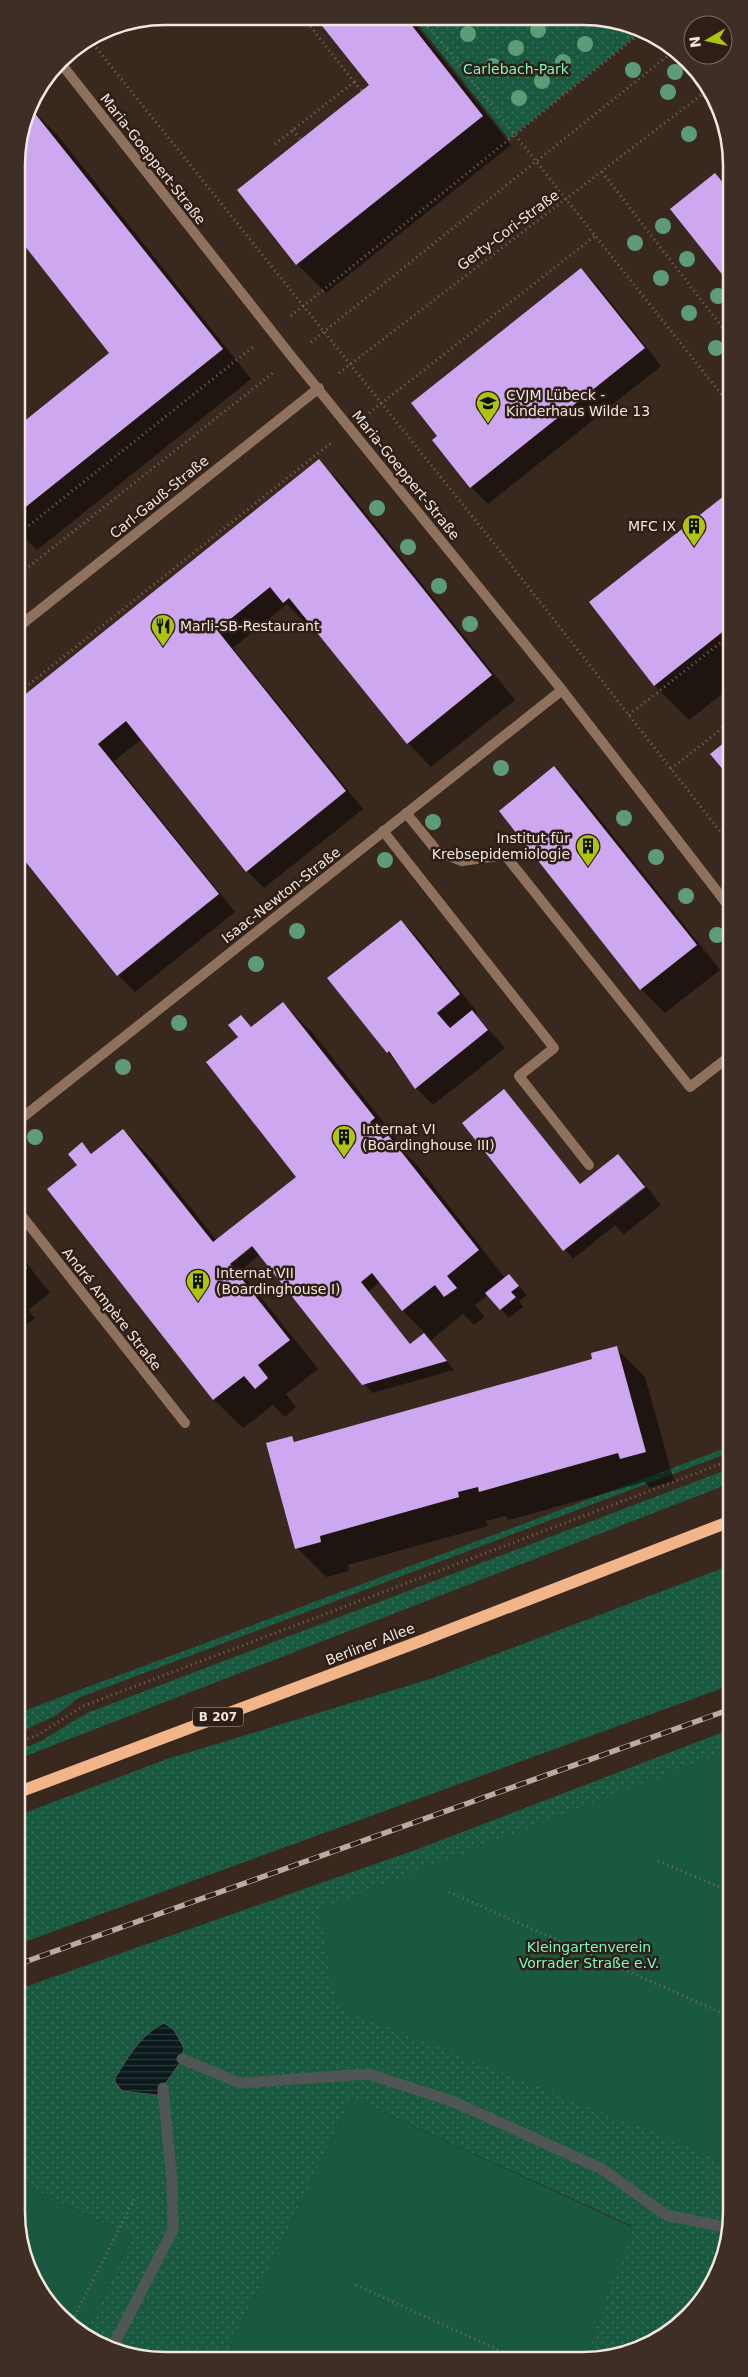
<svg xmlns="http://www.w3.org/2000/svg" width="748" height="2377" font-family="'DejaVu Sans',sans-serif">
<defs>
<pattern id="grass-dots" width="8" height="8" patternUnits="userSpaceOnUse" patternTransform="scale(1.25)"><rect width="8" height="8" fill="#195940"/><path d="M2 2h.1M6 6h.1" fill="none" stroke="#3b715b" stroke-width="1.8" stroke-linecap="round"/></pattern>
<pattern id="water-rules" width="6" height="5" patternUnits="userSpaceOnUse" patternTransform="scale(1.25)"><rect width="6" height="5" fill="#0a191c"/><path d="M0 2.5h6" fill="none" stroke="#2e3a3d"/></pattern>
</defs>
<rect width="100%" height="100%" fill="#39281e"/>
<!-- grass -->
<g fill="url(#grass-dots)">
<polygon points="413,18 613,19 643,30 509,139"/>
<polygon points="731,1446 731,1452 78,1698 57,1715 18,1733 18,1713"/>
<polygon points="731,1468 731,1483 18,1759 18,1750 39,1742 87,1713"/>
<polygon points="731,1565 731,1685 19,1944 19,1815 167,1759 433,1678"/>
<path d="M731 1729V1749L690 2147 731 2166C731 2200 733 2236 721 2268 705 2309 655 2351 612 2358 603 2359 593 2358 585 2358L632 2226 352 2098 225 2358C175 2358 127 2366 84 2335L132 2237 19 2182V1989L418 1849Z"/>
</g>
<!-- garden -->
<g fill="#195940">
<polygon points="731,1749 731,2166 690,2147 337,2007 319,1909"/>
<polygon points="352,2098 632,2227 585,2358 225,2358"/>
<polygon points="19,2182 132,2237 84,2335 60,2317 32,2278 19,2241"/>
</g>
<!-- water -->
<path fill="url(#water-rules)" stroke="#505656" d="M164 2023 174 2030 184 2048 180 2063 157 2095 122 2091 115 2082V2078C129 2056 140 2035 164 2023Z"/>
<!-- shadow -->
<g fill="#0007" fill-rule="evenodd">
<polygon points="317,17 410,18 511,145 326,293 297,264 371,85"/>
<polygon points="29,107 58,136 251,379 37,550 17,530 17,428 111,353 17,234 17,155"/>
<polygon points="581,269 598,286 661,366 488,504 471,487"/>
<polygon points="319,461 343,485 515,700 431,767 408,743 311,623 308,626 287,604 233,648 363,809 264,888 247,871 142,739 114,761 235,912 135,992 118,975 17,703"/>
<polygon points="729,494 730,688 689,720 654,685 591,603"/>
<polygon points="554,768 578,792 720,970 665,1013 641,989 500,811"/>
<polygon points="401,921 418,938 477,1012 475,1014 505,1048 433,1105 416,1088 388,1052"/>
<path d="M283 1004 312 1032 403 1147 401 1149 417 1165 505 1278 509 1275 527 1295 519 1301 523 1307 509 1318 488 1295 475 1305 485 1317 474 1325 463 1314 430 1341 454 1370 372 1393 260 1254 240 1271 318 1369 286 1394 296 1407 285 1417 273 1405 243 1428 214 1400 49 1189 79 1166 82 1144 93 1155 123 1130 152 1159 217 1241 300 1183 240 1038 241 1017 252 1028ZM256 1241 258 1243 234 1262 232 1260ZM380 1282 403 1311 426 1334 411 1345 368 1292Z"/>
<polygon points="504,1091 581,1185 618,1155 635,1172 645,1185 606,1216 608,1218 647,1187 661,1205 624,1234 615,1225 573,1259 463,1123"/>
<polygon points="18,1252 50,1293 28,1310 35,1318 18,1331"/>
<polygon points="616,1348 645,1377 674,1481 650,1488 645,1482 509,1520 505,1516 486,1521 488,1526 348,1565 349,1571 326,1577 297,1548 291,1438 296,1442 594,1360"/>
</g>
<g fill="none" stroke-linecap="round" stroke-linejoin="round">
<!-- stream -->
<g stroke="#505656" stroke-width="11">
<polyline points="182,2059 240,2083 368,2074 452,2101 602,2169 666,2215 730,2228"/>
<polyline points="111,2350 173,2230 172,2182 163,2088"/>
</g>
</g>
<!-- building -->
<g fill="#cda8f0">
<polygon points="315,17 406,18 483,116 296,265 237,190 369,85"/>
<polygon points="29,106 223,349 17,514 17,427 109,353 17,236 17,155"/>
<polygon points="715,173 729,190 729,283 670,209"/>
<polygon points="581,268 645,348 470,488 432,440 437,436 411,403"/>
<polygon points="319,459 492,675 407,744 289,598 283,603 270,587 217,630 346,791 246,872 126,721 98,744 219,894 117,976 17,851 17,701"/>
<polygon points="729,492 730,626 654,686 589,602"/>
<polygon points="730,738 730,778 710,754"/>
<polygon points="554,766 697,945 640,990 499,811"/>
<polygon points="401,920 460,994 437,1013 450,1028 472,1010 488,1030 415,1089 389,1051 387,1053 327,978"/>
<polygon points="283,1002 375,1118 370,1122 383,1139 388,1135 479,1250 447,1276 457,1288 444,1297 435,1285 402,1311 372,1273 361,1282 410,1344 424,1333 447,1361 362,1385 252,1246 230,1264 290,1340 258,1365 268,1378 255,1389 244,1376 213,1400 47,1189 77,1165 68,1154 82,1142 91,1154 123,1129 213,1242 296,1177 206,1062 238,1037 228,1025 241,1015 251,1027"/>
<polygon points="504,1089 580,1184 618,1154 645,1187 563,1251 462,1123"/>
<polygon points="18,1257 27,1268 18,1275"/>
<polygon points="509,1274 519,1286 511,1292 516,1297 500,1310 485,1293"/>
<polygon points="617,1346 646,1452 620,1459 618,1453 479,1492 478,1487 458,1492 459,1497 320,1536 321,1542 295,1549 266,1443 292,1436 294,1442 592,1359 591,1353"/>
</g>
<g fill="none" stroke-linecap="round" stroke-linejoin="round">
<!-- path -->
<g stroke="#77685f" stroke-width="3" stroke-dasharray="1 4" stroke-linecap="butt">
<polyline points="422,18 729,404"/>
<polyline points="90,40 504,556 730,844"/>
<polyline points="354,82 362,91"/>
<polyline points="293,130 300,139"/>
<polyline points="275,144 354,82 303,17"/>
<polyline points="602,172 729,336"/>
<polyline points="291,316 643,31"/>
<polyline points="311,342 675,50"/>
<polyline points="339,373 709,89"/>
<polyline points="369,413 595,236"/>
<polyline points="17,535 253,347"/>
<polyline points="17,576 273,373"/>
<polyline points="17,694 331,443"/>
<polyline points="629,715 730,635"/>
<polyline points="671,769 730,722"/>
<polyline points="18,1742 38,1735 83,1706 731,1460"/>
<polyline points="658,1861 731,1892"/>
<polyline points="449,1892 731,2017"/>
<polyline points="356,2285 516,2358"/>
<polyline points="70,2325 136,2196"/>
</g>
<!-- lane -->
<g stroke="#8f715d" stroke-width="10">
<polyline points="406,813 437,851 462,861 505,855 690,1087 730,1056"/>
<polyline points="383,831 554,1048 519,1076 589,1165"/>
</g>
<!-- street -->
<g stroke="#8f715d" stroke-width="10">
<polyline points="59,61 292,357 562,690 730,908"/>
<polyline points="17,628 319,388"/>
<polyline points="18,1121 562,690"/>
<polyline points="18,1211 185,1423"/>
</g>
<!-- primary -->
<polyline stroke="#f2b58a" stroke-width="12" points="19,1792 418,1642 731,1521"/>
<!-- rail casing -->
<g stroke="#b9aba3" stroke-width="5.5">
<polyline id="rail" points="19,1964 731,1709"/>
</g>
<!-- rail -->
<use href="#rail" stroke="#2f1e15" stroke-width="4" stroke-dasharray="11" stroke-linecap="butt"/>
</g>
<!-- trees -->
<g fill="#5d9b79">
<circle cx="538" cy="30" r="8"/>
<circle cx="468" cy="34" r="8"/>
<circle cx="585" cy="44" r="8"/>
<circle cx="516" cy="48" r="8"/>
<circle cx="563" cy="62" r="8"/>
<circle cx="493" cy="66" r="8"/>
<circle cx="633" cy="70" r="8"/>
<circle cx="675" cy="72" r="8"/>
<circle cx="542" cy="81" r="8"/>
<circle cx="668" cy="92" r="8"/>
<circle cx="519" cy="98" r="8"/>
<circle cx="689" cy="134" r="8"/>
<circle cx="663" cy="226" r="8"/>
<circle cx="635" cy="243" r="8"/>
<circle cx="687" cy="259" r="8"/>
<circle cx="661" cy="278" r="8"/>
<circle cx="718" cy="296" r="8"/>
<circle cx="689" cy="313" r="8"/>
<circle cx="716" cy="348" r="8"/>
<circle cx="377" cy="508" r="8"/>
<circle cx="408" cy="547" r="8"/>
<circle cx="439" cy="586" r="8"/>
<circle cx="470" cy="624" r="8"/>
<circle cx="501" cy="768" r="8"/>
<circle cx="624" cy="818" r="8"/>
<circle cx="433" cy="822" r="8"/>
<circle cx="656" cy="857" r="8"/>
<circle cx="385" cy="860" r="8"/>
<circle cx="686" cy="896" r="8"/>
<circle cx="297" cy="931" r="8"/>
<circle cx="717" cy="935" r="8"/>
<circle cx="256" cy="964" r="8"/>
<circle cx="179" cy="1023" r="8"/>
<circle cx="123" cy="1067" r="8"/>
<circle cx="35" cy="1137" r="8"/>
</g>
<!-- icons -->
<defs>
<g id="school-pin" transform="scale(1.25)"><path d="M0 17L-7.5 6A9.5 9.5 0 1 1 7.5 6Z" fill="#adc60d" stroke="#2f1e15"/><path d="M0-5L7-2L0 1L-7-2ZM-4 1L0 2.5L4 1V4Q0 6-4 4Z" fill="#111"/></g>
<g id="building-pin" transform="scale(1.25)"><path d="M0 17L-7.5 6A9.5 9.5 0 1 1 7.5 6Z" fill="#adc60d" stroke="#2f1e15"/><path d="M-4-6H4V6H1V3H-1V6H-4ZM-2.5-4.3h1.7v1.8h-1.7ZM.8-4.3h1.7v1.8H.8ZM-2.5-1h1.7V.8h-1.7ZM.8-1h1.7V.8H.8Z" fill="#111"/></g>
<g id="restaurant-pin" transform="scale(1.25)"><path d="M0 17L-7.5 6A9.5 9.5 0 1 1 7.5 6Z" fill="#adc60d" stroke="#2f1e15"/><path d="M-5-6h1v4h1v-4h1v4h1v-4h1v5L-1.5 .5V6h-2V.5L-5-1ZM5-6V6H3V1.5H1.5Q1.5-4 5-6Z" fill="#111"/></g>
</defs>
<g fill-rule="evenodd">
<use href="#school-pin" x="488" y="403"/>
<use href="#building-pin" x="694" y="526"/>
<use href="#restaurant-pin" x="163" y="626"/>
<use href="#building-pin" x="588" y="846"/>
<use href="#building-pin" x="344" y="1137"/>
<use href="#building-pin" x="198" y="1281"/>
</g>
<g text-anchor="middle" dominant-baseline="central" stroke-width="5" stroke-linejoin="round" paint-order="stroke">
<!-- shield labels -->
<rect fill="#2f1e15" stroke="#b8aaa2" stroke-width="1" x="193" y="1707.5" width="50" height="19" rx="4"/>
<g font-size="12" font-weight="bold" fill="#f2e6df">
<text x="218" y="1717">B 207</text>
</g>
<!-- park labels -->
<g font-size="14" fill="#7af9c3" stroke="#2f1e15">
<text x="516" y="69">Carlebach-Park</text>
<text x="589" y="1947">Kleingartenverein<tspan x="589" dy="16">Vorrader Straße e.V.</tspan></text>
</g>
<!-- street labels -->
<g font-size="14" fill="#f2e6df" stroke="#2f1e15">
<text transform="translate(153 159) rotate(52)">Maria-Goeppert-Straße</text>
<text transform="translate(508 230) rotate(-37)">Gerty-Cori-Straße</text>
<text transform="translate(406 475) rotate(51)">Maria-Goeppert-Straße</text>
<text transform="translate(159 497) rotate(-39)">Carl-Gauß-Straße</text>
<text transform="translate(281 895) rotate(-38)">Isaac-Newton-Straße</text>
<text transform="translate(112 1309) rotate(52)">André Ampère Straße</text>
<text transform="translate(370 1644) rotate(-21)">Berliner Allee</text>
</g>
<!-- poi labels -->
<g font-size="14" fill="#f2e6df" stroke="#2f1e15" text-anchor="start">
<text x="506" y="395">CVJM Lübeck -<tspan x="506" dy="16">Kinderhaus Wilde 13</tspan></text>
<text x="676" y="526" text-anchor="end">MFC IX</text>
<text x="180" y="626">Marli-SB-Restaurant</text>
<text x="570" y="838" text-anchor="end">Institut für<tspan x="570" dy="16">Krebsepidemiologie</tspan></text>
<text x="362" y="1129">Internat VI<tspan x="362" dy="16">(Boardinghouse III)</tspan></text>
<text x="216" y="1273">Internat VII<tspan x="216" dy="16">(Boardinghouse I)</tspan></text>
</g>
</g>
<!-- crop -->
<path d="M0 0H748V2377H0ZM165 25H583A140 140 0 0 1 723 165V2212A140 140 0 0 1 583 2352H165A140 140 0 0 1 25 2212V165A140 140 0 0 1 165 25Z" fill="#3f2e25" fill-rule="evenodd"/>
<path fill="none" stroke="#f2e6df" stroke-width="2.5" d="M165 25H583A140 140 0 0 1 723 165V2212A140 140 0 0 1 583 2352H165A140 140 0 0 1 25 2212V165A140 140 0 0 1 165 25Z"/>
<!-- north arrow -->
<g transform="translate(708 40) rotate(261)"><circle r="24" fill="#2f1e15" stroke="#7d6e66"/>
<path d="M0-4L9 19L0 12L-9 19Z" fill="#adc60d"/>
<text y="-8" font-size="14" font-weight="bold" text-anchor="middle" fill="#f2e6df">N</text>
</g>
</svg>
